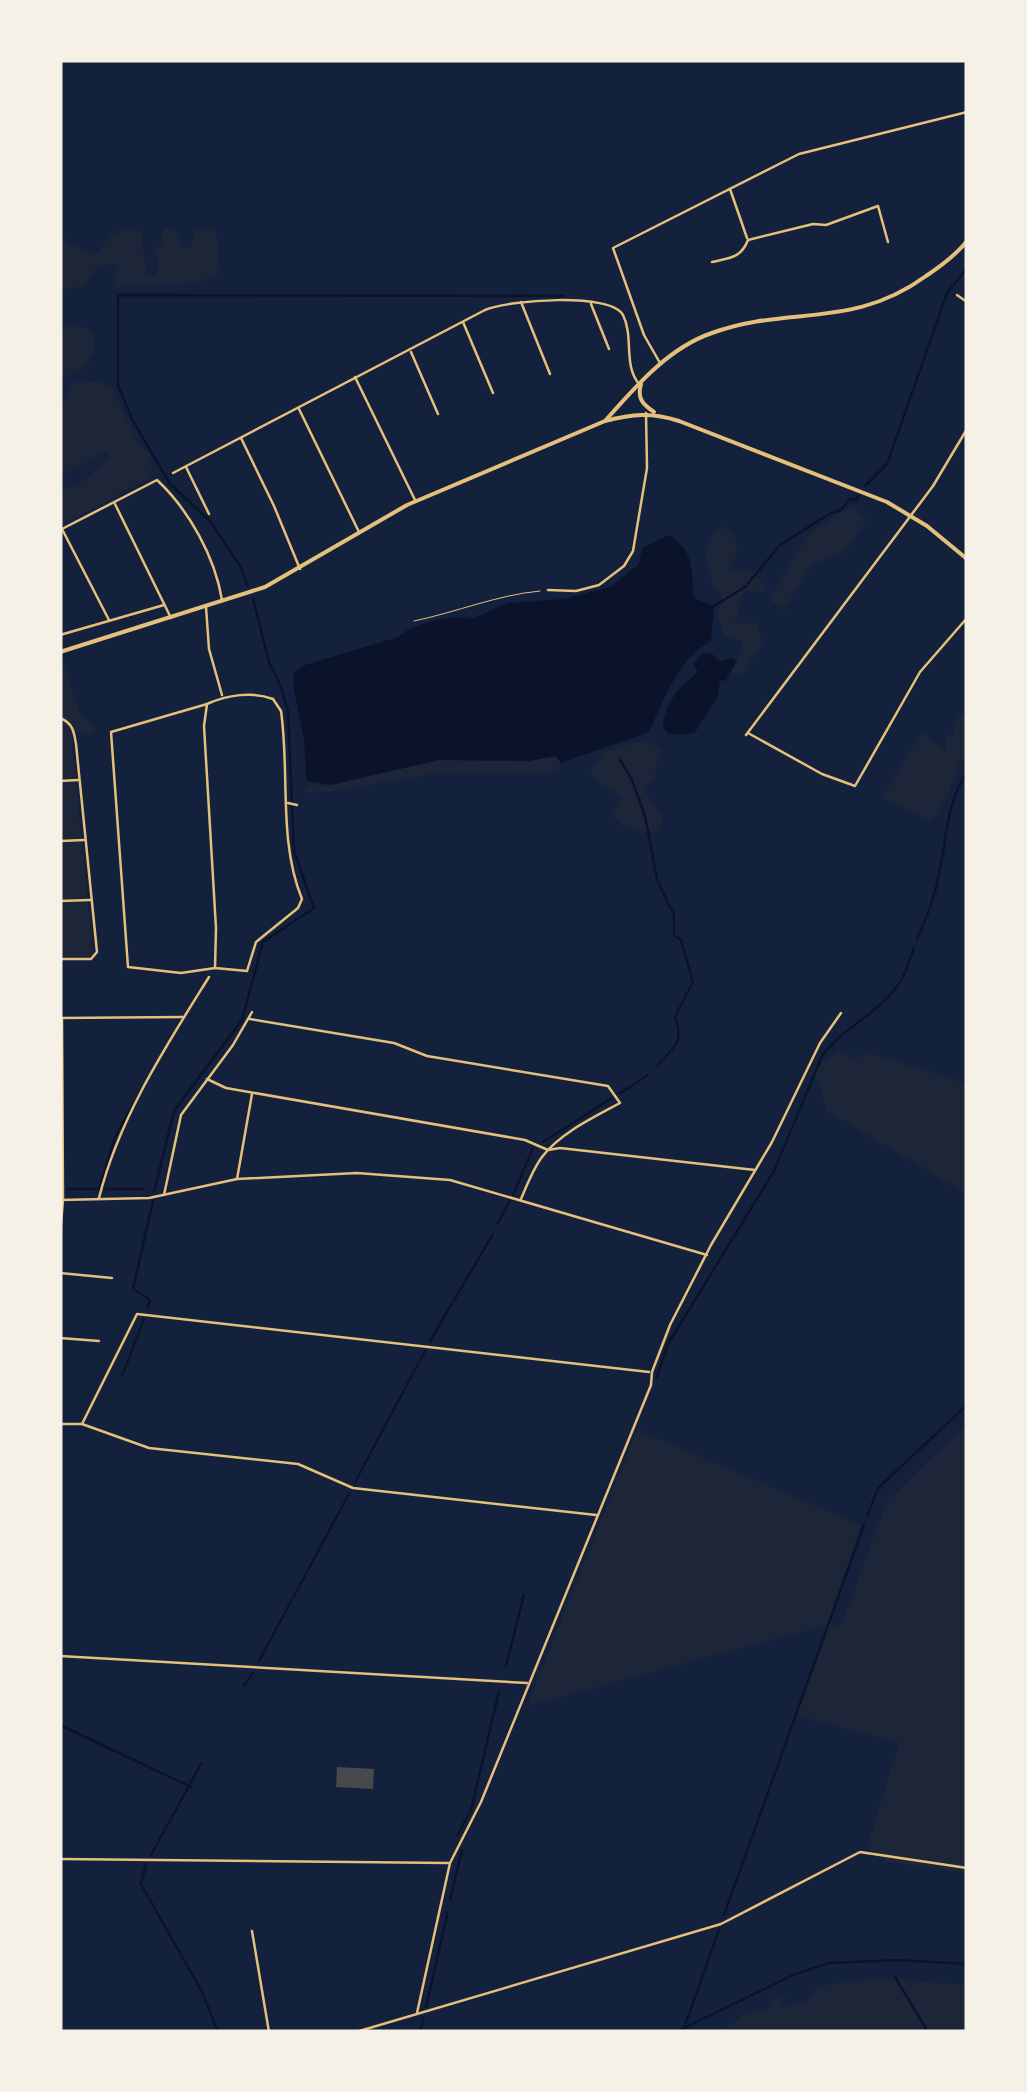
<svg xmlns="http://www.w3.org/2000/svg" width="1027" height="2092" font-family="Manrope,sans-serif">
<rect width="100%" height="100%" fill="#14213d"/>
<!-- green -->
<g fill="#1d2539">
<path d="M163 226 174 229 186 249 192 245 195 229 207 228 216 232 220 272C188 294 149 278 116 289L114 277 119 269 114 263 95 269 84 287 60 289V236L84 252 97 253C110 236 118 225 141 231L146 275H156L158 263 155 251 162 243Z"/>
<polygon points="74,323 92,331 95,351 84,367 60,380 60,332"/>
<path d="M77 381 99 382 111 386 140 447C154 455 153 463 150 478L60 526V490L77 486 110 458 108 451 66 473H60C60 443 53 403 77 381Z"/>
<polygon points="851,506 867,520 843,552 811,566 784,610 769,599 808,535"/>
<path d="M721 527 733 532C739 548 738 555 729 569L732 572H752L767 589 765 592 744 591C738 600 741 610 734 619L741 624 757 623 763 642 743 673 737 675 731 671 742 650V642L725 636 717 615 723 595 711 583 712 575 704 555 713 534Z"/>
<polygon points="60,662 66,668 79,712 96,730 89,735 71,732 93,956 60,957"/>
<polygon points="967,713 967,760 959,763 949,794 932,822 882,797 922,732 945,751 946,737 953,734 958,715"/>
<path d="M642 740 662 748 655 767 656 780 644 786V791L662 816 659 831C638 834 626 830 612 815L622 798 592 777 591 769 604 752Z"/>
<polygon points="556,756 561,763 560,768 547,773 440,773 327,792 306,793 304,790 309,784 330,785 439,760 529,761"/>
<polygon points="839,1051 856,1059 867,1052 967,1084 967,1194 827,1111 819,1083 808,1073"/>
<polygon points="967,1424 967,1873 888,1862 867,1848 899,1743 796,1715 827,1625 527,1706 637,1430 861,1525 828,1624 841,1626 887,1501"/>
<polygon points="876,1978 967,1985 967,2032 721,2032 746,2013 773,2007 770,2000 786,1995 781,2005 807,2002 819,1986"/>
</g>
<!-- water -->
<g fill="#0b132b">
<path d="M669 535C695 552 691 569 694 598L714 606 711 641C680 656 663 701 649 732L561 763 556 756 529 761 439 760 330 785 306 781 304 739 293 684 294 673 302 666 398 637C414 623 452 613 472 619L508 603 563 599 610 587 638 565 643 547Z"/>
<path d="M711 653 720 661 731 658 737 660 726 680 720 681 718 696 694 734H669L663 728C665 702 679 687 698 672L693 665 701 654Z"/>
</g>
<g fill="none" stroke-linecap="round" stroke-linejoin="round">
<!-- stream -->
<g stroke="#0b132b" stroke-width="2.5">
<polyline points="865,486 887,464 947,293 967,268"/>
<polyline points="248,586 239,564 209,520 170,484 133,421 118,385 118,295 564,296"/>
<polyline points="714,606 745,587 780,545 831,513 841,510 850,499 856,500 859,495"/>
<path d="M620 760 632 780 645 816 657 880 674 915V935L681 940 693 982 675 1017C685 1044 673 1047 657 1066"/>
<path d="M917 939C926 919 934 900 938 879 947 841 945 805 967 772"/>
<polyline points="619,1094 648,1075"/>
<polyline points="543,1142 612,1098"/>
<polyline points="60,1189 61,1189"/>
<polyline points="67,1189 99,1189 115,1137 140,1092"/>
<polyline points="106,1189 144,1189"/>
<polyline points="154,1192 174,1111 242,1020 263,942 314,908 294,851 288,712 281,687 269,662 253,599"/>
<polyline points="513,1195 533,1148"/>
<polyline points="497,1224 510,1201"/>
<polyline points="147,1309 150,1300 133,1289 153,1201"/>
<polyline points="430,1341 493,1234"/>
<polyline points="122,1376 144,1319"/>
<path d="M657 1377 668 1344 774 1171 822 1056C843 1028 877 1014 898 985 906 974 909 961 914 948"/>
<polyline points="355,1482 425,1351"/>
<polyline points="867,1517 878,1488 967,1405"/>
<polyline points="259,1661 349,1494"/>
<polyline points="506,1666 524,1595"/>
<polyline points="244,1686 253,1673"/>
<polyline points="60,1725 191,1787"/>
<polyline points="457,1836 471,1810 499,1691"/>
<polyline points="151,1855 201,1764"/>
<polyline points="146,1864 141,1884 202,1992 218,2032"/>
<polyline points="450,1900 462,1850"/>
<polyline points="724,1915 864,1525"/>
<polyline points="895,1977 928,2032"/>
<polyline points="426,2007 448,1911"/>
<polyline points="684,2028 719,1930"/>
<polyline points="420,2032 423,2018"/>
<polyline points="676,2032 795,1974 829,1963 897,1960 967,1964"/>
</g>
</g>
<!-- building -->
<polygon fill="#48494c" points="337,1767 374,1769 373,1789 336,1787"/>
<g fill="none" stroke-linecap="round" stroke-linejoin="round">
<!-- path -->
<path stroke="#e5c07b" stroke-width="1" d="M414 621C457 612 497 595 540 591"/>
<!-- minor -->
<g stroke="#e5c07b" stroke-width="2.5">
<polyline points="730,189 747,238"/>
<path d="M712 262C730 258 741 258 748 240L813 224 826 225 878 206 888 242"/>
<polyline points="957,295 967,302"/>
<polyline points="521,302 550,374"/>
<polyline points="591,304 609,349"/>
<polyline points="463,322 493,393"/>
<polyline points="411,352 438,414"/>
<polyline points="660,363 644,335 613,248 799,154 967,112"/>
<polyline points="355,377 415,500"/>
<polyline points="299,409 359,532"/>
<polyline points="241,438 274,506 300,569"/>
<polyline points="186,467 209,514"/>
<path d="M173 473 485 310C507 300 611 292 623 315 634 337 623 365 639 384"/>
<polyline points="115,504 171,618"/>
<polyline points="62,529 109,620"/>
<path d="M60 530 157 480C189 510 215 557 222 600"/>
<polyline points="548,590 576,591 599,585 624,566 633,551 647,468 646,413"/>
<polyline points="206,607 209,649 222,695"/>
<polyline points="60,635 164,605"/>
<path d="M207 704 111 732 128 967 181 973 215 968 247 971 256 942 298 908 302 899C278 840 290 774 281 711L273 699C252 691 227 695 207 704L204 726 216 928 215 968"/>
<path d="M60 718C73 723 74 732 76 744L97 952 91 959H60"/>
<polyline points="748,733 822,774 855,786 920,672 967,618"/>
<polyline points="746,735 933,486 967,429"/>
<polyline points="60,781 78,780"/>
<polyline points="288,803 297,805"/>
<polyline points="60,841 84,840"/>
<polyline points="60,901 90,900"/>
<polyline points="60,1018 183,1017"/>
<path d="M250 1019 394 1043 427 1056 608 1086 620 1103C594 1117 560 1133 542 1157 533 1169 527 1185 521 1199"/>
<polyline points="207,1079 226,1088 525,1140 548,1150 560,1148 755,1170"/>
<polyline points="237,1179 252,1094"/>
<polyline points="164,1195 181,1115 233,1045 252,1012"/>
<path d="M99 1198C119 1118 166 1046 209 977"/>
<polyline points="60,1200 149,1198 237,1179 357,1173 450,1180 707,1255"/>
<polyline points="60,1236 63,1200 62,1018"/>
<polyline points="60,1273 112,1278"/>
<polyline points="60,1338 99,1341"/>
<polyline points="60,1424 82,1424 149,1448 298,1464 353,1488 596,1515"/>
<polyline points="82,1424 137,1314 649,1372"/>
<polyline points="60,1656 527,1683"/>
<polyline points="60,1859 448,1863"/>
<polyline points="252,1931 269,2032"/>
<polyline points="417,2013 450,1863 481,1802 651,1385 652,1372 670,1325 711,1245 772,1142 820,1043 841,1013"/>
<polyline points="356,2032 721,1924 860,1852 967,1868"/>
</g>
<!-- secondary -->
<g stroke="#e5c07b" stroke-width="4">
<path d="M641 384C637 398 642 404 654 412"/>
<path d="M605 421C635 387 668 348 712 333 789 305 852 330 926 276 941 266 956 255 967 241"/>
<path d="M60 652 265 587 407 505 605 421C632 414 651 412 679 421L887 502 927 526 967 559"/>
</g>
</g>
<!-- border -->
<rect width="1027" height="2092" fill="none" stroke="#f6f1e7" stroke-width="125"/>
</svg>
